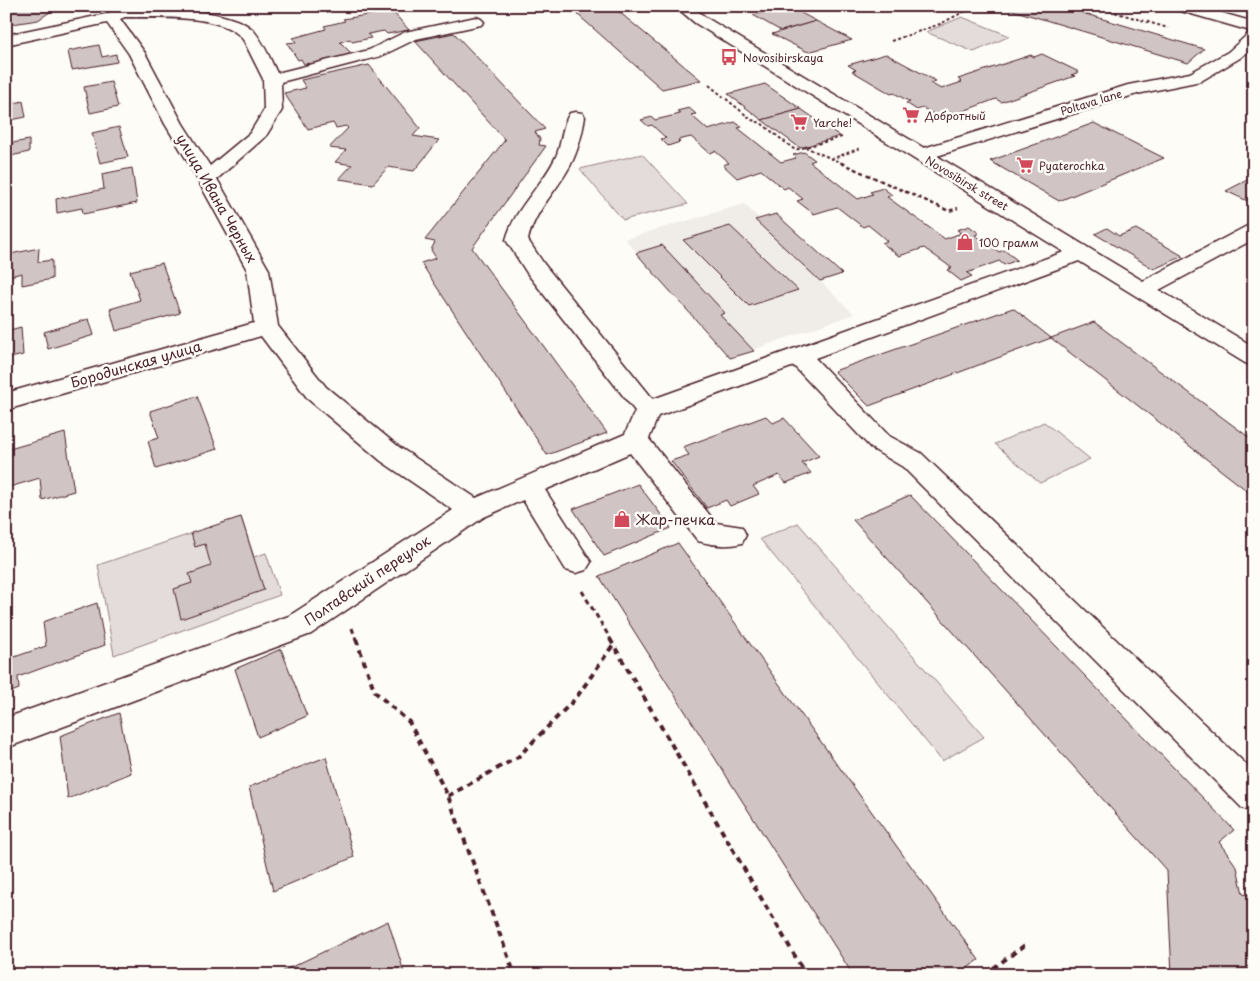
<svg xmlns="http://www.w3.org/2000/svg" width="1260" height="981" font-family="'Playpen Sans',sans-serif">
<rect width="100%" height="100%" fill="#fdfcf7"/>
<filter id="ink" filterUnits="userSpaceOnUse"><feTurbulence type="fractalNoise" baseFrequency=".02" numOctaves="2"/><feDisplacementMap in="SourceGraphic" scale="10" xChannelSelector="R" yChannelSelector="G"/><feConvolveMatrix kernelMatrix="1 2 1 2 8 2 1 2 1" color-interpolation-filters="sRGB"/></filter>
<g filter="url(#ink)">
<!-- built -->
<polygon fill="#f0ece8" points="744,204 760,219 776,214 842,274 821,282 854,314 730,358 625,239"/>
<!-- green -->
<g fill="#e3dcda" stroke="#967e82">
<polygon points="962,17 1010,36 974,52 926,32"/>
<polygon points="642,154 688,204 623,220 580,169"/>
<polygon points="1044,422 1090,459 1040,483 995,444"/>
<polygon points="241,517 254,557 266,553 280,595 114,655 98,565"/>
<polygon points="798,523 984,737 942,761 760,539"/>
</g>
<!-- building -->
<g fill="#d0c5c4" stroke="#4a1f2b">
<polygon points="49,6 50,12 38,20 6,25 6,7"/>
<polygon points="568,6 612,6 701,80 662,89"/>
<polygon points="788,6 816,21 781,31 753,15"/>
<polygon points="999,6 1059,6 1204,49 1188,63"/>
<polygon points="392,11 409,30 387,34 384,31 368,34 371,38 352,42 350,39 340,42 355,57 312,66 310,63 304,64 301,59 298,60 287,43 296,42 293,38 326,29 324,26 345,21 343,19"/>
<polygon points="816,21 852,40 808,52 772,34"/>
<polygon points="454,33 545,129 535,132 540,139 539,145 546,146 472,248 607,433 547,455 421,263 436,258 431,250 435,242 425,240 505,140 415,41"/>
<polygon points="99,45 102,57 116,54 117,62 72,70 68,51"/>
<polygon points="886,54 936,81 930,83 941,89 962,82 958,79 1031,55 1034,57 1042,54 1079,72 1071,75 1075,76 1001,102 996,99 955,114 952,112 938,117 923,108 917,110 906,103 910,102 894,93 891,94 852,71 856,70 848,65"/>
<polygon points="369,65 420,128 413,136 439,140 414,171 388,167 373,184 339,179 352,165 335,162 346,150 329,148 348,128 346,126 336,128 333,123 308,129 284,93 306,88 301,80"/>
<polygon points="111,82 118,107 90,113 84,87"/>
<polygon points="765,84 801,109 762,120 728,94"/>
<polygon points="23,101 26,117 6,121 6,105"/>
<polygon points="689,108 696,114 691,115 708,130 735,122 742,127 738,128 781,162 796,158 793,155 804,152 815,160 810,162 858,199 873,194 870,192 883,188 892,195 887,197 945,239 961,233 957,230 969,226 979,233 975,235 999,252 1004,250 1017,260 1004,265 999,261 967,273 972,276 961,281 947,270 952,268 924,248 899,256 882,243 887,241 878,233 868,225 863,227 837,207 814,214 797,201 803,199 788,187 784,189 761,170 737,178 723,165 729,163 715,151 710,153 691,137 678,140 680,142 668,146 661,139 666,138 652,125 648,126 641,120 652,117 655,120 680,114 677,111"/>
<polygon points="801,109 840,136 800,148 762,120"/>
<polygon points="1094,123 1164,158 1059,201 990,161"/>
<polygon points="119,127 128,157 100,163 92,133"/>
<polygon points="29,140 29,152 6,157 6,144"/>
<polygon points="132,168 137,203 83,214 82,208 57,213 56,199 104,189 102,174"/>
<polygon points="1249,179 1254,181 1254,204 1226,191"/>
<polygon points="776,214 842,274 820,281 755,220"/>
<polygon points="730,226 798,290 749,306 683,240"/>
<polygon points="1107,228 1119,236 1136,229 1183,256 1154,269 1095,234"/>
<polygon points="662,245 725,313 720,315 754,351 730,358 636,253"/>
<polygon points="39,248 38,262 52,260 52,279 22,285 22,273 6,277 6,255"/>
<polygon points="162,263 180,313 116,331 110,309 140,300 130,271"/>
<polygon points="1013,308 1051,338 869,406 834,371"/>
<polygon points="89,319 94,335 48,349 44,332"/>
<polygon points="1094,322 1254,441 1254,491 1250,493 1051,338"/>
<polygon points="21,327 23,355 6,359 6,331"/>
<polygon points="197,396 217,449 156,469 148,441 159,438 150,411"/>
<polygon points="766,416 773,423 784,418 819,456 802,463 811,473 786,483 779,475 753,486 759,494 730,506 726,500 707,508 671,461 689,455 683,447"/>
<polygon points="65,433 74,491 42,500 40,478 6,488 6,450"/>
<polygon points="638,484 671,528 604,556 573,509"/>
<polygon points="910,495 1234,830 1219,842 1237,867 1243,894 1254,896 1254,975 1172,975 1167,871 853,520"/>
<polygon points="241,517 264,590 181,619 174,589 192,583 189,574 211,566 205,544 195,547 191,533"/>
<polygon points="678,543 748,641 979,960 957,975 853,975 599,576"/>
<polygon points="97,603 105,645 18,677 19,689 6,694 6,660 46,646 43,622"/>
<polygon points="281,649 307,716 258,737 235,669"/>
<polygon points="119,713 131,773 68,799 60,736"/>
<polygon points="326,757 354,857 273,891 249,787"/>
<polygon points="388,921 405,975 284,975 283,971"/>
</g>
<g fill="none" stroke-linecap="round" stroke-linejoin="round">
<!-- minor casing -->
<g stroke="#4a1f2b" stroke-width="3">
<path id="minor" d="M122 6C150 6 231 9 252 29 263 40 270 59 277 73L369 50 405 32 476 17 481 19 484 22 481 25 416 39 381 56 281 82 282 110 266 136 217 179 269 270 278 326 326 387 399 447 476 498 625 434 635 411 527 273 506 240C515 206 544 185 557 154 562 141 562 124 570 113L576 112 582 113 585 117C582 136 577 156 566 173 552 196 534 213 528 240L544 264 653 399 1064 252 695 23 675 6H692L705 17 924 148 1128 85 1190 73 1228 52 1248 34 1254 32V46L1240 58 1201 81 1137 94 937 156 1143 281 1247 226 1254 224V239L1159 290 1254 347V366L1245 363 1079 261 815 358 889 436 921 453 1254 772V812L1242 808 903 467 871 448 794 366 658 416 649 439 716 523 742 527 746 535 742 543C728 547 712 545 698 541L630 453 545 490 591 562 586 570 576 573 566 570 523 500 484 517 311 634 6 748V718L289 616 453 510 381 461 308 399 261 336 6 410V393L254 323 247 270 188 162 165 124 129 54 107 23 6 45V35L106 14ZM125 17C155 18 227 13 244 41L263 79 264 110 250 133 210 166 183 124 145 53 120 19Z"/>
</g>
<!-- major casing -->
<g stroke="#4a1f2b" stroke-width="3">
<polygon id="major" points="1172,6 1197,6 1254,22 1254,32 1174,9"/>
</g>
<!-- path-far3 -->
<g stroke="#4a1f2b" stroke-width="2" stroke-dasharray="3 2.5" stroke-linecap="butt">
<polyline points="1094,6 1168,28"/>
<polyline points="891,41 940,24 975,6"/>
<polyline points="709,85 752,120 761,123 795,150 842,137"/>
<polyline points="805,147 844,164"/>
<polyline points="831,159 861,148"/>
</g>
<!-- path-far2 -->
<polyline stroke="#4a1f2b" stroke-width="2.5" stroke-dasharray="4 3" stroke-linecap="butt" points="841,163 949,211 958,208"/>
<!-- path-far1 -->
<g stroke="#4a1f2b" stroke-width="3" stroke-dasharray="5 4" stroke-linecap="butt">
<polyline points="582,591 611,640"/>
<polyline points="352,628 356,640"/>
</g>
<!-- path -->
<g stroke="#4a1f2b" stroke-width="4" stroke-dasharray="6 5" stroke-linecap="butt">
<polyline points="356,639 375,692 409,722 448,796 515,975"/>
<polyline points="610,639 806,975"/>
<polyline points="448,796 518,757 576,698 613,645"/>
<polyline points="984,975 1025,945"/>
</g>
<!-- minor -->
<use href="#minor" fill="#fdfcf7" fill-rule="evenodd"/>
<!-- major -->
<use href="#major" fill="#fdfcf7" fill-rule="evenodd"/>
<!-- rail -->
<polyline stroke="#4a1f2b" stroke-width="2.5" stroke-dasharray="4.5 2.5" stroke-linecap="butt" points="1237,6 1254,12"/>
</g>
</g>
<!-- icons -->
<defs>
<g id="bus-bare" transform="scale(1.35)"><path d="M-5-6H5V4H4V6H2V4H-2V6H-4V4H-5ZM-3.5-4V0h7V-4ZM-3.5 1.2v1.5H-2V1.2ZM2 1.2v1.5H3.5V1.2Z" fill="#d1495b" stroke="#fdfcf7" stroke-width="2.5" paint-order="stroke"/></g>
<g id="supermarket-bare" transform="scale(1.35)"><path d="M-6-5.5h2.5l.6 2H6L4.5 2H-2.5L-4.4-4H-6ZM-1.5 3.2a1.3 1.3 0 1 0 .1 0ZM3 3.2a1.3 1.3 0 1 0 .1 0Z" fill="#d1495b" stroke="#fdfcf7" stroke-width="2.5" paint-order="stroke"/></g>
<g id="shop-bare" transform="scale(1.35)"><path d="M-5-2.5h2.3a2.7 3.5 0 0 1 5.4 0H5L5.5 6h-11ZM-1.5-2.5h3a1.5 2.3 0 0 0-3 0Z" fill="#d1495b" stroke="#fdfcf7" stroke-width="2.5" paint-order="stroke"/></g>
</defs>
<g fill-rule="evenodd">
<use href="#bus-bare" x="729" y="57"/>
<use href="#supermarket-bare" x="911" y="115"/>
<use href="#supermarket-bare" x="799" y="122"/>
<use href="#supermarket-bare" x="1025" y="165"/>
<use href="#shop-bare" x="965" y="242"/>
<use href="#shop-bare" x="622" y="519"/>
</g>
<g text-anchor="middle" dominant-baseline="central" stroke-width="5" stroke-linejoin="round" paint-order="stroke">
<!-- far-poi labels -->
<g font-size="11" fill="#4a1f2b" stroke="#fdfcf7" text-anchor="start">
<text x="743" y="57">Novosibirskaya</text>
<text x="925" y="115">Добротный</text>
<text x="813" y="122">Yarche!</text>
<text x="1039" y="165">Pyaterochka</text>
<text x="979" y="242">100 грамм</text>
</g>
<!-- far-street labels -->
<g font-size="11" fill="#4a1f2b" stroke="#fdfcf7">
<text transform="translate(1091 102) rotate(-17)">Poltava lane</text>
<text transform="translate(967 183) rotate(31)">Novosibirsk street</text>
</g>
<!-- street labels -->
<g font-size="14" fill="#4a1f2b" stroke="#fdfcf7">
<text transform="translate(217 198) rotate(60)">улица Ивана Черных</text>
<text transform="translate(136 364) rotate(-16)">Бородинская улица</text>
<text transform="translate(367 580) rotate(-34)">Полтавский переулок</text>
</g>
<!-- poi labels -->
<g font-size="14" fill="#4a1f2b" stroke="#fdfcf7" text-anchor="start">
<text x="636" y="519">Жар-печка</text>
</g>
</g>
<!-- margin -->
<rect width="1260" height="981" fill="none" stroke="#fdfcf7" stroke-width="25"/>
<rect x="12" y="12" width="1235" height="956" fill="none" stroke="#4a1f2b" stroke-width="2" filter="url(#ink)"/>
</svg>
